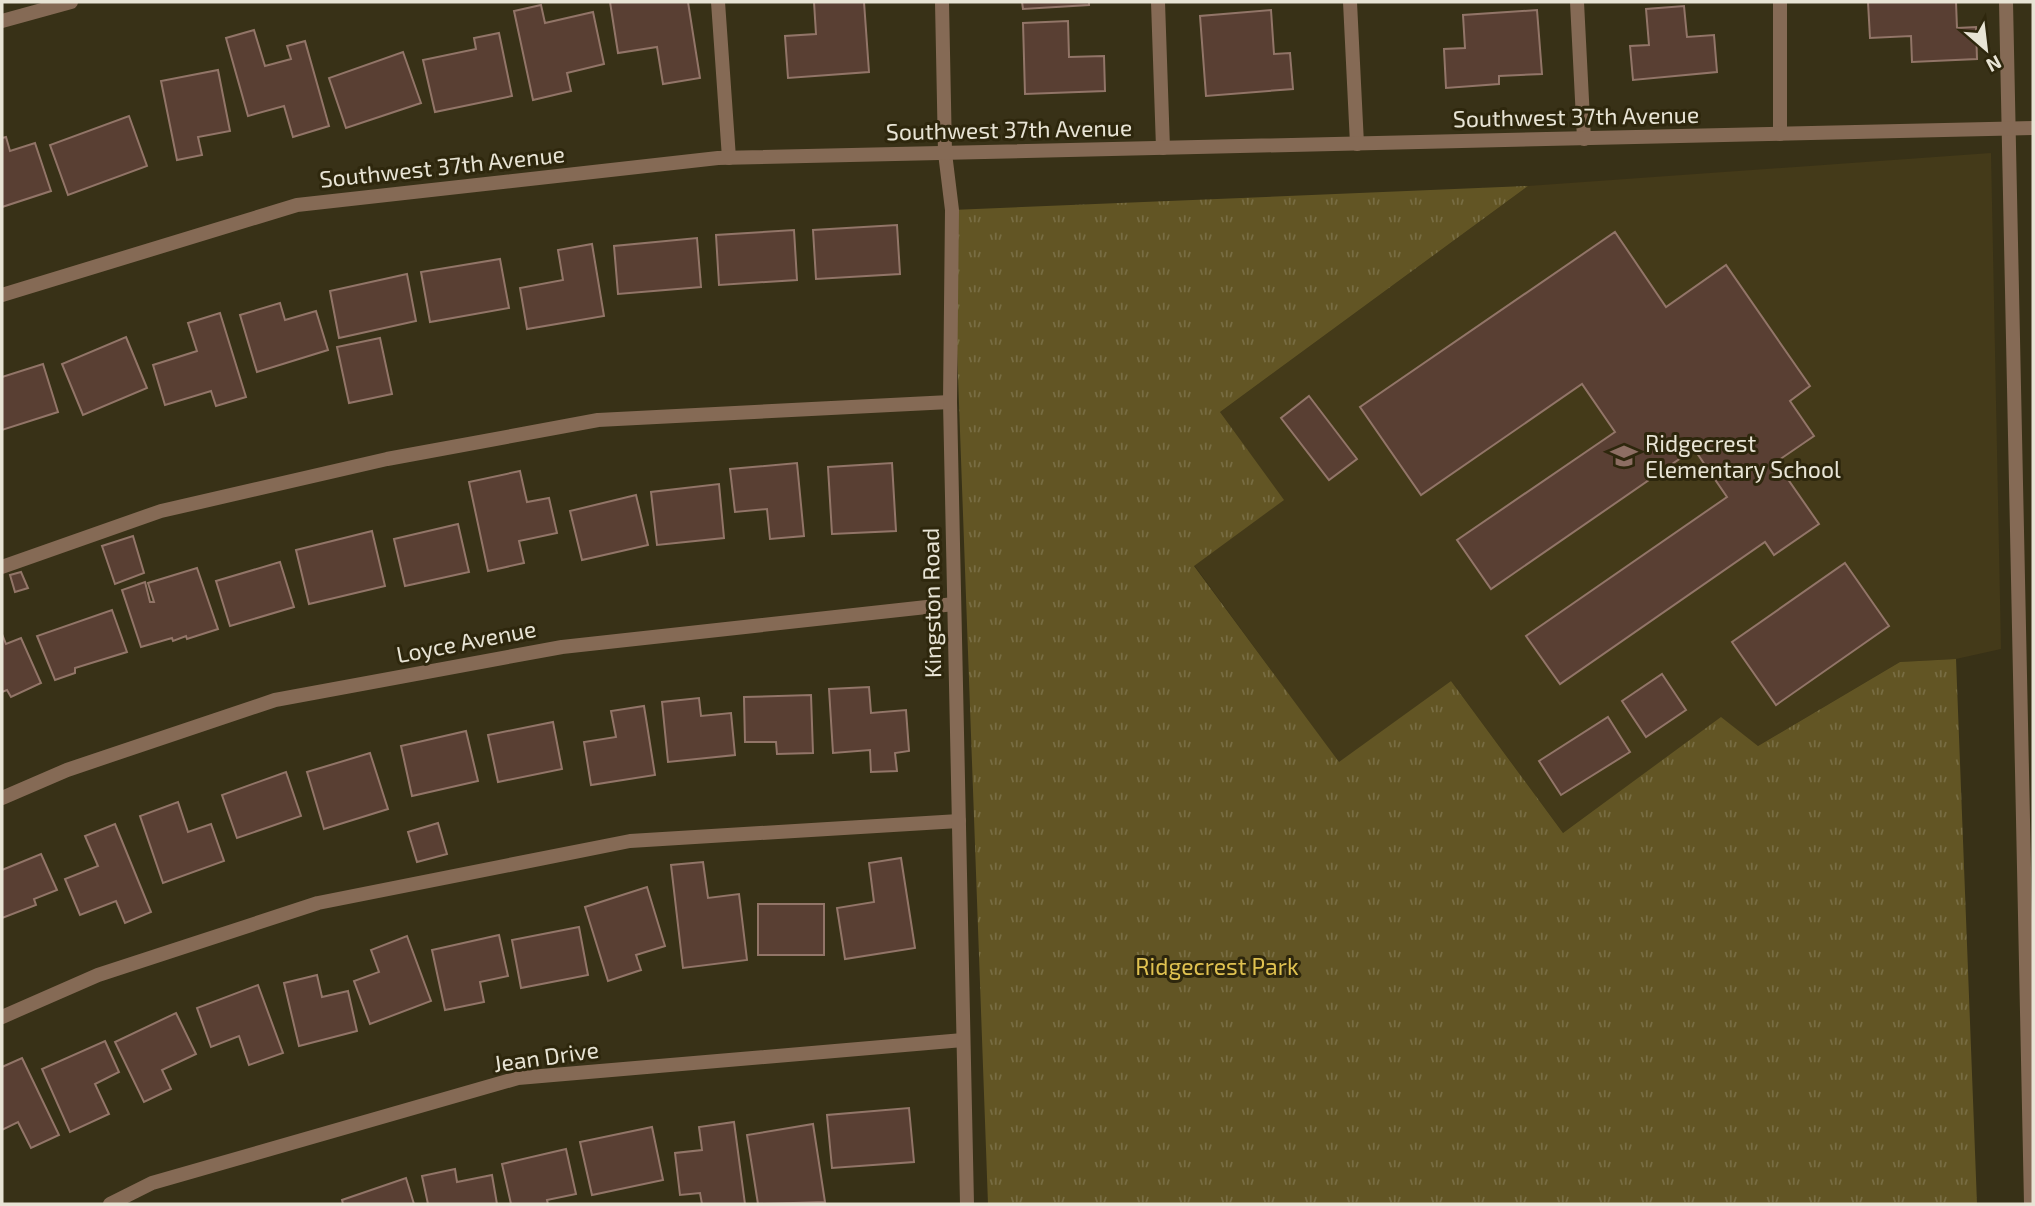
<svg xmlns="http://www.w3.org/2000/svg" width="2035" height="1206" font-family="'Exo 2',sans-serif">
<defs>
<pattern id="park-tufts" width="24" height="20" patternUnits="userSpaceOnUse" patternTransform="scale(1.75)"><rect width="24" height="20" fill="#625524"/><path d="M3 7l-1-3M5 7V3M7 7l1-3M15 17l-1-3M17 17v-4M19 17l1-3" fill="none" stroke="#786d43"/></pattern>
</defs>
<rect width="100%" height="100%" fill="#383117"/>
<!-- built -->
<polygon fill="#443a19" points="1991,153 2001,649 1956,659 1900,662 1758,746 1721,718 1563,833 1451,681 1339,763 1194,565 1283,500 1220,412 1528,186"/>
<!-- park -->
<polygon fill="url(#park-tufts)" points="1528,186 1220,412 1284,500 1194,566 1339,762 1451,681 1563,833 1721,717 1758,746 1900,662 1956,659 1977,1204 988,1204 952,210"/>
<!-- building -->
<g fill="#593f33" stroke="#927568" stroke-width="2">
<polygon points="610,2 688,2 700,78 663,84 657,47 618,53"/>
<polygon points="814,2 864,2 869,72 788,78 785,36 816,34"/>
<polygon points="1022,2 1089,2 1089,5 1023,9"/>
<polygon points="1868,2 1956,2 1957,28 1976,27 1977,59 1912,62 1911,36 1870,38"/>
<polygon points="541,5 545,23 593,12 604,64 567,73 571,91 533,100 514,11"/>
<polygon points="1684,6 1687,37 1714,35 1717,72 1633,80 1630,46 1649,45 1646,9"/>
<polygon points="1271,10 1274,54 1290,53 1293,89 1206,96 1200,16"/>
<polygon points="1537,10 1542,74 1499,76 1499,84 1446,88 1444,49 1465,48 1463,15"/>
<polygon points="1068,21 1069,57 1104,56 1105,91 1025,94 1023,23"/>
<polygon points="254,30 265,66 291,59 287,46 305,41 329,126 293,137 284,106 248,116 226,38"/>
<polygon points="499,33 512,96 435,112 423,60 476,49 474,38"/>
<polygon points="403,52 421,103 346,128 329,78"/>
<polygon points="218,70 230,131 198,137 202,155 177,160 161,81"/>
<polygon points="129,116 147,166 68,195 50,145"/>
<polygon points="6,137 10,151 35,143 51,191 2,207 2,138"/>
<polygon points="897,225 900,274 816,279 813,230"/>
<polygon points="794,230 797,280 719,285 716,235"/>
<polygon points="1615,232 1666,307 1726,265 1810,386 1790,401 1814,436 1776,462 1819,524 1774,555 1765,542 1560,684 1526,636 1727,497 1694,449 1491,589 1457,540 1615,432 1582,384 1421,495 1360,407"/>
<polygon points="697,238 701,287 618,294 614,246"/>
<polygon points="592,244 604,316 527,329 520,288 563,280 558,250"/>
<polygon points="500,259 509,308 430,322 421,272"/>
<polygon points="407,274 416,321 339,338 330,291"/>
<polygon points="280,303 285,320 316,311 328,350 257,372 240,315"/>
<polygon points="220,313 246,397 216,406 211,391 165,405 153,365 197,351 188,323"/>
<polygon points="126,337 147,388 83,415 62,364"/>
<polygon points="380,338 392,394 349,403 337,347"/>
<polygon points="43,364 58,412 2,430 2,377"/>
<polygon points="1309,396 1357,459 1329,480 1281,418"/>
<polygon points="797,463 804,536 770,539 767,509 735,512 730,469"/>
<polygon points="892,463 896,531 832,534 828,467"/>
<polygon points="520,471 527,502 549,498 557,533 519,541 524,563 488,571 469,482"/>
<polygon points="719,484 724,538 657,545 651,492"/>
<polygon points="636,495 648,545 582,560 570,511"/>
<polygon points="458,524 469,572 405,586 394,539"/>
<polygon points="372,531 385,586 309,604 296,550"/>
<polygon points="133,536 144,573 115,584 102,546"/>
<polygon points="280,562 294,607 230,626 216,581"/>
<polygon points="1845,563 1889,626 1776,705 1732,642"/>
<polygon points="197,568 218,629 187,639 186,636 173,641 172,638 141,647 122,590 145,582 150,602 154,602 148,583"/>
<polygon points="21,572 28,588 15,592 10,575"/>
<polygon points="112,610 127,652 75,668 75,673 55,680 37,636"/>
<polygon points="2,634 6,644 21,638 41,683 11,697 7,690 2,692"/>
<polygon points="1662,674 1686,710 1646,737 1622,701"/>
<polygon points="869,687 871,713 906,710 909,751 895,753 897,771 871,772 870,750 833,753 829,689"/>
<polygon points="811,695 813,753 777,754 776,742 745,742 744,697"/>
<polygon points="699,698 701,716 731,713 735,755 668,762 662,702"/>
<polygon points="644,706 655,775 591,785 584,742 616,737 611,711"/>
<polygon points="1608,717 1630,752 1561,795 1539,761"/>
<polygon points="553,722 562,769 498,782 488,735"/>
<polygon points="466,731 478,781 412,796 401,746"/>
<polygon points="370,753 388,809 324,829 307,772"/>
<polygon points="286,772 301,816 237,838 222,795"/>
<polygon points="178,802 188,832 211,824 224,861 163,883 140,816"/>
<polygon points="438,823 447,854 417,862 408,832"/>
<polygon points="115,824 151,912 125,923 116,901 80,915 65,879 98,866 85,836"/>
<polygon points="41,854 57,890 34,899 36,905 2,918 2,870"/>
<polygon points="901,858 915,948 845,959 837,908 874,902 869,863"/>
<polygon points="703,862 708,898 739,894 747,960 683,968 671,865"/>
<polygon points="647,887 665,946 636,955 641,970 608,981 585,907"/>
<rect x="758" y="904" width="66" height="51"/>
<polygon points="579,927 588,975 521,988 512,940"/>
<polygon points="499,935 508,976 480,982 484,1002 445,1010 432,950"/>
<polygon points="407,936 431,1001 370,1024 354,981 379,972 371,950"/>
<polygon points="317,975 322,997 348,991 357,1031 299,1046 284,983"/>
<polygon points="258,985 283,1053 249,1065 239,1036 211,1047 197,1008"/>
<polygon points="176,1013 196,1054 162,1070 171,1089 144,1102 115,1042"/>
<polygon points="105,1041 119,1072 95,1084 109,1114 70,1132 42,1069"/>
<polygon points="22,1058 59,1135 31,1148 18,1122 2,1130 2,1067"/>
<polygon points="909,1108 914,1162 832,1168 827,1115"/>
<polygon points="734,1122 745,1204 702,1204 700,1193 680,1195 675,1153 702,1150 699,1127"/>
<polygon points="813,1124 825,1202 758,1204 747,1135"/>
<polygon points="652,1127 663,1180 592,1195 580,1142"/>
<polygon points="566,1149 576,1194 547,1200 548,1204 511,1204 502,1164"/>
<polygon points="455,1169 457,1182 492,1175 497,1204 428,1204 422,1176"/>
<polygon points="406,1178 414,1204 343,1204 342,1200"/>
</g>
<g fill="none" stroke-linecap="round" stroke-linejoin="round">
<!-- service -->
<g stroke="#856a55" stroke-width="14">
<polyline points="718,2 729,158"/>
<polyline points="1158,2 1163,148"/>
<polyline points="1577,2 1584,139"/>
<polyline points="2006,2 2031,1204"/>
<polyline points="2,21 71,2"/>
<polyline points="2,567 161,511 387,459 598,420 950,402"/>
<polyline points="2,1017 98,975 318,903 630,841 959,821"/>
</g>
<!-- minor -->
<g stroke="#856a55" stroke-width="14">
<polyline points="1350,2 1357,144"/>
<polyline points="1780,2 1780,134"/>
<polyline points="2,798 67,770 275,700 562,647 954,604"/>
<polyline points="110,1204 152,1183 518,1078 963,1040"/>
</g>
<!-- tertiary -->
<g stroke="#856a55" stroke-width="14">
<polyline points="942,2 945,153 952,210 950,402 967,1204"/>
<polyline points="2,295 297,205 718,158 2033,128"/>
</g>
</g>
<!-- icons -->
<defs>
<g id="school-bare" transform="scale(2.1)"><path d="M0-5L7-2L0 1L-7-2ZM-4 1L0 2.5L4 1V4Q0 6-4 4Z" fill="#8d6e63" stroke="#2e270d" stroke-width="2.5" paint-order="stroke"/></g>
</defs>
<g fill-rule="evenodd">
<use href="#school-bare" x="1624" y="456"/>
</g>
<g text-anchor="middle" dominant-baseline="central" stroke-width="6" stroke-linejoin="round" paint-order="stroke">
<!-- street labels -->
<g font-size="23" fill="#e8e4d5" stroke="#2e270d">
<text transform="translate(1576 116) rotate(-1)">Southwest 37th Avenue</text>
<text transform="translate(1009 129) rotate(-1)">Southwest 37th Avenue</text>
<text transform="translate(442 166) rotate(-6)">Southwest 37th Avenue</text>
<text transform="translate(931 603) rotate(-91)">Kingston Road</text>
<text transform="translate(466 641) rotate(-11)">Loyce Avenue</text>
<text transform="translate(546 1056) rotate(-8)">Jean Drive</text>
</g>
<!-- poi labels -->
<g font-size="23" fill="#e8e4d5" stroke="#2e270d" text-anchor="start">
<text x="1645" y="443">Ridgecrest<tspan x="1645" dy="26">Elementary School</tspan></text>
</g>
<!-- park labels -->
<g font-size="23" fill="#e0c251" stroke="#2e270d">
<text x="1217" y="966">Ridgecrest Park</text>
</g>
</g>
<!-- border -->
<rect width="2035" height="1206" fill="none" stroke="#e8e4d5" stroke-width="7"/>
<!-- north arrow -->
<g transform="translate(1986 49) rotate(152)" stroke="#2e270d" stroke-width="5" paint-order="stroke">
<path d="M0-5L12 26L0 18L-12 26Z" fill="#e8e4d5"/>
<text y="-10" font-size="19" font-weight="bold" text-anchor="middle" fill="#e8e4d5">N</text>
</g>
</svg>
